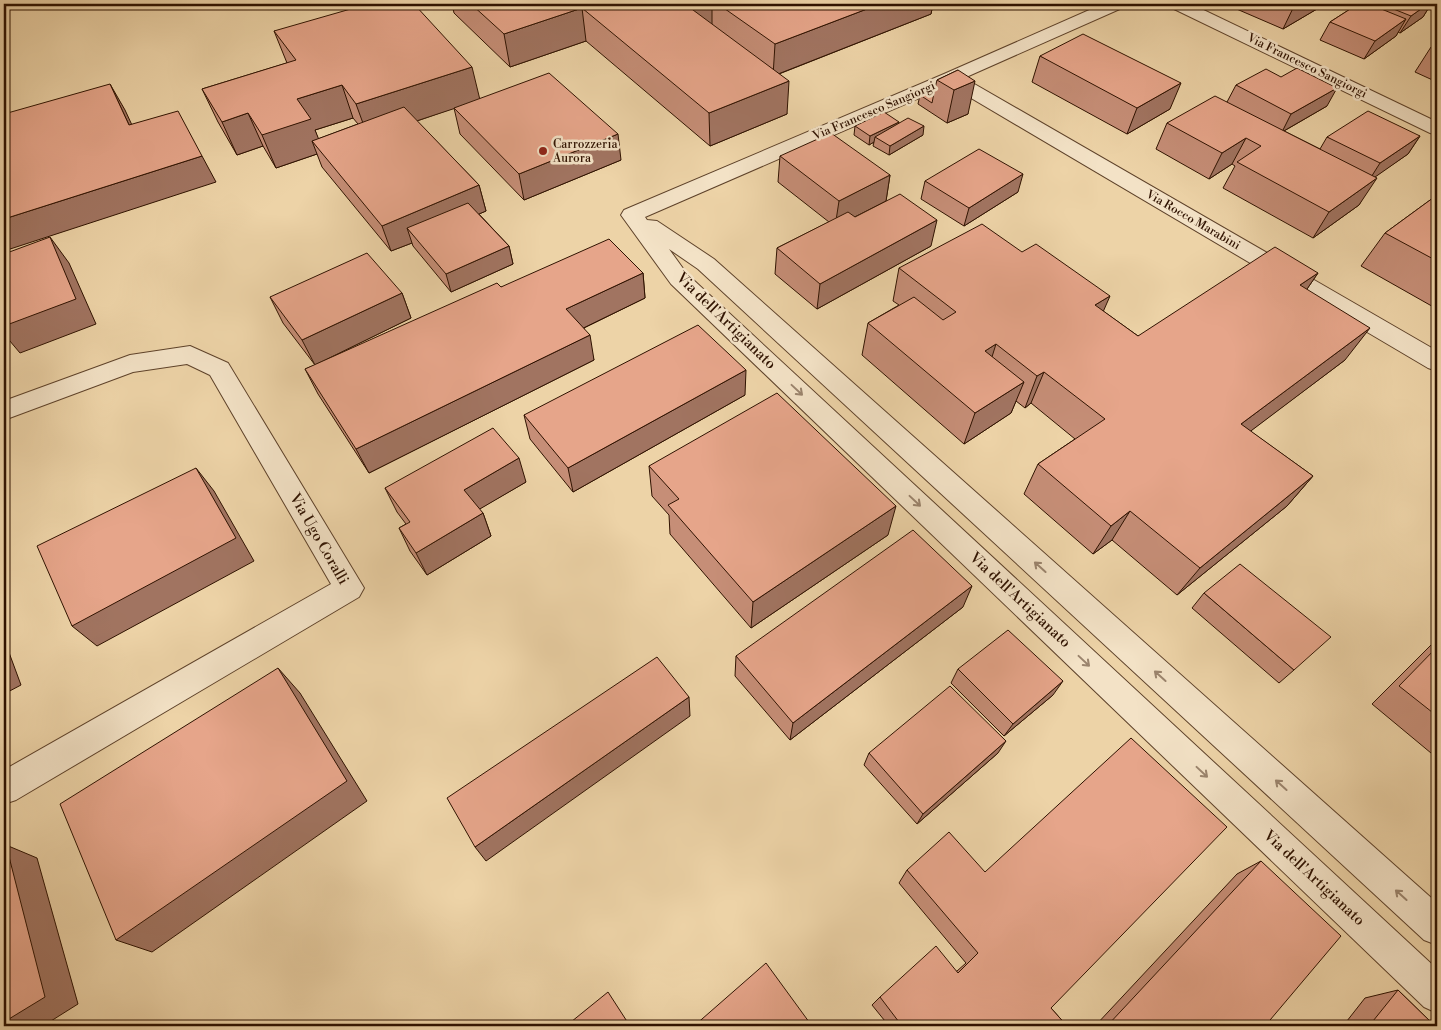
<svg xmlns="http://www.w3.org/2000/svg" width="1441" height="1030" font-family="'Libre Bodoni',serif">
<rect width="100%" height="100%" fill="#edd3a7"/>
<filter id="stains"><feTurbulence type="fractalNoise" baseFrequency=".004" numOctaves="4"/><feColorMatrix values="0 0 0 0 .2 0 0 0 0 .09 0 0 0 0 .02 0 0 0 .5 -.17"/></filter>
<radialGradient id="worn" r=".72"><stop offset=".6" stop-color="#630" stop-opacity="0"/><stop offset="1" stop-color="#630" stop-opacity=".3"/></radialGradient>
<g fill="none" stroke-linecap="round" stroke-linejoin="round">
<!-- minor casing -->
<g stroke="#5e422a" stroke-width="2">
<g id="minor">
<polygon points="1103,4 1124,4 1122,8 964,78 1437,351 1437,371 1428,368 949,85 645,217 647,220 657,221 714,259 1437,903 1437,945 1424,940 698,269 669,249 687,274 1437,969 1437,1013 1424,1007 671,284 621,215 624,210 944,74"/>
<polygon points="1170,4 1191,4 1437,122 1437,135 1430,133 1172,8"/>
<polygon points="190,346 228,363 364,588 359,597 16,800 4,804 4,770 331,584 210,375 187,364 133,372 4,420 4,401 130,355"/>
</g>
</g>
<!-- minor -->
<use href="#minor" fill="#f3e2c6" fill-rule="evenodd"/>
</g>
<!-- wall -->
<g fill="#c68e77" stroke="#2f1200" fill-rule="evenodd">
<polygon points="452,4 933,4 931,14 779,74 787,114 710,146 586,41 510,67 454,13"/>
<polygon points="1225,4 1323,4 1322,6 1283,29"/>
<polygon points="1358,4 1431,4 1423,17 1400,33 1398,32 1396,36 1364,59 1320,40 1330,22"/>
<path d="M274 31 479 98 621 160 524 200 460 134 454 108 417 121 479 185 486 211 479 214 509 246 513 264 451 292 413 246 412 243 391 251 322 167 317 154 276 168 263 146 237 155 218 122 202 89 287 63ZM353 118 358 124 318 139 315 130Z"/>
<polygon points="1437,42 1437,82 1415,72 1431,47"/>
<polygon points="1040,56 1170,109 1127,134 1032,82"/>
<polygon points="958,70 968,114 947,123 918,104 920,95 935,88 937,80"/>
<polygon points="1236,85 1327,106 1284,131 1320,149 1327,137 1420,136 1408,154 1374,177 1359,205 1313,238 1223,188 1235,166 1232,164 1209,179 1156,149 1167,123 1227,102"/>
<polygon points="899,123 923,135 889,155 873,146 874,142 869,145 854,135 855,126"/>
<polygon points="780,156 890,175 886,201 931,246 817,309 775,274 777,248 829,222 778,182"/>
<polygon points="925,181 1018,192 964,226 921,199"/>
<polygon points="1437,195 1437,309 1361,266 1385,233"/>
<polygon points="899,268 1103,311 1138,336 1318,273 1307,289 1345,360 1250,431 1313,476 1287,506 1177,595 1112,540 1093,554 1024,494 1038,464 1075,439 1031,403 1025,408 1016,401 1011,413 964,444 862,355 868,323 899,305 893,301"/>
<polygon points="643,273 645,298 584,328 594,360 369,473 318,394 305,369 315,365 283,323 270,297 402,293 411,318 325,360 501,287"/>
<polygon points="745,395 573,492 530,439 524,415"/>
<polygon points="649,466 888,535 751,628 670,534 669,515 652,496"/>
<polygon points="526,482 479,509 483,513 491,536 427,575 410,551 399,528 406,524 397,512 385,488"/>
<polygon points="1204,593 1294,670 1279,683 1192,608"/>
<polygon points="963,607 790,740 735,676 736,656"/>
<polygon points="1437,639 1437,758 1372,704"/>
<polygon points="958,669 1053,695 1004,736 951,683"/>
<polygon points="869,753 998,753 917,824 864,765"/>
<polygon points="1261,861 1265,1026 1095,1026 1237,874"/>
<polygon points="907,870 1051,1008 1067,1026 889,1026 872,1005 880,997 957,971 966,963 899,883"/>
<polygon points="1398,990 1435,1026 1343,1026 1365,998"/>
</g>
<!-- shaded-wall -->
<g fill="#a17461" stroke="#2f1200">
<polygon points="699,4 712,4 712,31 689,7"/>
<polygon points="880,4 933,4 931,14 773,76 775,44"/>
<polygon points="1295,4 1323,4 1322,6 1283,29"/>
<polygon points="1428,4 1431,4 1423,17 1400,33 1411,16"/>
<polygon points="582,8 586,41 510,67 504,34"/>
<polygon points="1406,19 1396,36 1364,59 1375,41"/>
<polygon points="472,67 480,100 368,137 356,104"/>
<polygon points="789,81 787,114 710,146 709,113"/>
<polygon points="975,81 968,114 947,123 954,90"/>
<polygon points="1181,83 1170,109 1127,134 1137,108"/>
<polygon points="110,84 125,110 144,151 129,125"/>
<polygon points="342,85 353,118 315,130 324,152 312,141 317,154 276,168 262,135 297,99"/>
<polygon points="1337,88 1327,106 1282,132 1291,114"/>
<polygon points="248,113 263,146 237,155 222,122"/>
<polygon points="899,122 898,131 875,137 874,142 869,145 870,136"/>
<polygon points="924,126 923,135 889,155 890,146"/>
<polygon points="618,134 621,160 524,200 519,174"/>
<polygon points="1420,136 1408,154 1368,182 1380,163"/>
<polygon points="1246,138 1232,164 1209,179 1222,153"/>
<polygon points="202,156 216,182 4,251 4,219"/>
<polygon points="1023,174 1018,192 964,226 969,208"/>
<polygon points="890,175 886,201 835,227 839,201"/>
<polygon points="1377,178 1359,205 1313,238 1329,212"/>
<polygon points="479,185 486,211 418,240 407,228 412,243 391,251 382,226"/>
<polygon points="937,220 931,246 817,309 820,284"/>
<polygon points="50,237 69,263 96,324 20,353 4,334 4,326"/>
<polygon points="509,246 513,264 451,292 446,274"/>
<polygon points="643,273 645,298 571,334 566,309"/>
<polygon points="1318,273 1296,305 1300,285"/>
<polygon points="402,293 411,318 315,365 302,340"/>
<polygon points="1110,296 1096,328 1095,305"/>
<polygon points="1370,328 1345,360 1219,455 1241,424"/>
<polygon points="590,335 594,360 369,473 356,449"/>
<polygon points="996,344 986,376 985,351"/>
<polygon points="746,370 745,395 573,492 568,468"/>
<polygon points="1044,372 1031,403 1025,408 1037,376"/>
<polygon points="1024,382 1011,413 964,444 975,413"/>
<polygon points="519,458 526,482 473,513 464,490"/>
<polygon points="196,468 214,491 254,561 97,646 72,626"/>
<polygon points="1313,476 1287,506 1177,595 1200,568"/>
<polygon points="896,506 888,535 751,628 753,602"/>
<polygon points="1130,511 1112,540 1093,554 1111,526"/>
<polygon points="483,513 491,536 427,575 416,553"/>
<polygon points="972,586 963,607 790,740 793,723"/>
<polygon points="4,639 21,685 4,694"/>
<polygon points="278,668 300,693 367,801 152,952 116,940"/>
<polygon points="1063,681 1053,695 1004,736 1013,724"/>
<polygon points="689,697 690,716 486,861 475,847"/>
<polygon points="1006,741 998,753 917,824 923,814"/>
<polygon points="6,845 37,858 78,1004 43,1026 4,1026"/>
</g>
<!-- building -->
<g fill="#e6a58a" stroke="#2f1200">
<polygon points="368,4 414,4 472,67 356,104 342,85 297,99 311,119 262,135 248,113 222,122 202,89 296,60 274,31"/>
<polygon points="471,4 699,4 689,7 789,81 709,113 582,8 504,34"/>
<polygon points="718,4 880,4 775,44"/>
<polygon points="1358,4 1369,4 1406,19 1375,41 1330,22"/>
<polygon points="1381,4 1428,4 1411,16"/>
<polygon points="1083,34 1181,83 1137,108 1040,56"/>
<polygon points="1437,42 1437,49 1431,47"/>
<polygon points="1297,68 1337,88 1291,114 1236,85 1266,69 1281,77"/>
<polygon points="958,70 975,81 954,90 937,80"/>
<polygon points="549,73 618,134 519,174 454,108"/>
<polygon points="110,84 129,125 178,111 202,156 4,219 4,114"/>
<polygon points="935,88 932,103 920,95"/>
<polygon points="1215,96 1377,178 1329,212 1237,162 1261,146 1246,138 1222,153 1167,123"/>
<polygon points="404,107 479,185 382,226 312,141"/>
<polygon points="1368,111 1420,136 1380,163 1327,137"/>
<polygon points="884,112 899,122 870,136 855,126"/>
<polygon points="908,118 924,126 890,146 875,137"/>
<polygon points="831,133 890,175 839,201 780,156"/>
<polygon points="979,149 1023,174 969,208 925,181"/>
<polygon points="900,194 937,220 820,284 777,248 848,212 855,217"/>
<polygon points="1437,195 1437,261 1385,233"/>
<polygon points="468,203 509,246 446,274 407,228"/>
<polygon points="982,224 1022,252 1036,244 1110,296 1095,305 1138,336 1275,247 1318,273 1300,285 1370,328 1241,424 1313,476 1200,568 1130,511 1111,526 1038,464 1105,419 1044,372 1037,376 996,344 985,351 1024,382 975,413 868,323 914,297 943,320 956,312 899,268"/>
<polygon points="50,237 76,299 4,326 4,254"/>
<polygon points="609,239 643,273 566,309 590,335 356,449 305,369 497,283 501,287"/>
<polygon points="367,253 402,293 302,340 270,297"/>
<polygon points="698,325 746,370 568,468 524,415"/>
<polygon points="777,393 896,506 753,602 668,505 679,499 649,466"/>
<polygon points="493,428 519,458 464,490 483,513 416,553 399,528 410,522 385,488"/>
<polygon points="196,468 236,538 72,626 37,546"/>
<polygon points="913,530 972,586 793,723 736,656"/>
<polygon points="1240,564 1331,637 1294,670 1204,593"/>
<polygon points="1008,630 1063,681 1013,724 958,669"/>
<polygon points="1437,647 1437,716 1399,686"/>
<polygon points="657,657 689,697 475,847 447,798"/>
<polygon points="278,668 347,781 116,940 60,804"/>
<polygon points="950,686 1006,741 923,814 869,753"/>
<polygon points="1131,738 1227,827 1051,1008 1067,1026 902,1026 880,997 936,946 958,973 978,953 907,870 949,832 985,872"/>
<polygon points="6,845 45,997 4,1022 4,846"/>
<polygon points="1261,861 1341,936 1265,1026 1107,1026"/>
<polygon points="766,963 812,1026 694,1026"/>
<polygon points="1398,990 1435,1026 1369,1026"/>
<polygon points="608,992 630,1026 566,1026"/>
</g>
<!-- one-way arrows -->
<defs><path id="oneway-shaft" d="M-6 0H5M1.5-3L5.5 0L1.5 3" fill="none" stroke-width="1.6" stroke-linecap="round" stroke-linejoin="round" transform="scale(1.25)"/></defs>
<g stroke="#9b846d">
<use href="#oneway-shaft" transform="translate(797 390) rotate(43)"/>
<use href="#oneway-shaft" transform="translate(915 501) rotate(43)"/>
<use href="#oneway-shaft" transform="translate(1040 567) rotate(-138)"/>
<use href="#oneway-shaft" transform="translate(1084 661) rotate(43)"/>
<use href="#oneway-shaft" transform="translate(1160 676) rotate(-138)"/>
<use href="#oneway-shaft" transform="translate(1202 772) rotate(43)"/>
<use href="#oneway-shaft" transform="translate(1281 785) rotate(-138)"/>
<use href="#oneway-shaft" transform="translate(1401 895) rotate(-138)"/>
</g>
<!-- markers -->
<circle fill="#8f2418" stroke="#f3e2c6" stroke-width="2" cx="543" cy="151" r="5"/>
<g text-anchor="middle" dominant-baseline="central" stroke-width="5" stroke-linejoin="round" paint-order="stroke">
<!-- far-street labels -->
<g font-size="12" fill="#2f1200" stroke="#f3e2c6">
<text transform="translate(1307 66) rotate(26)">Via Francesco Sangiorgi</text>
<text transform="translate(874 111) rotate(-23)">Via Francesco Sangiorgi</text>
<text transform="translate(1193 220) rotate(30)">Via Rocco Marabini</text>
</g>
<!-- far-poi labels -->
<g font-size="12" fill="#2f1200" stroke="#f3e2c6" text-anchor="start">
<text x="553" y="144">Carrozzeria<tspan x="553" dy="14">Aurora</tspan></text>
</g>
<!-- street labels -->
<g font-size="15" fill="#2f1200" stroke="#f3e2c6">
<text transform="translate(726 321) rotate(44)">Via dell'Artigianato</text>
<text transform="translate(319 539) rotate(60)">Via Ugo Coralli</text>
<text transform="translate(1020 600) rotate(43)">Via dell'Artigianato</text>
<text transform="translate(1314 878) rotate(43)">Via dell'Artigianato</text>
</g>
</g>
<!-- margin -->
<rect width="1441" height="1030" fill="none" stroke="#edd3a7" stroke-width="20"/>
<rect x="5" y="5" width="1431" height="1020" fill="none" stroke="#2f1200" stroke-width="2.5"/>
<rect x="10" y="10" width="1421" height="1010" fill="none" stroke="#2f1200"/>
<rect width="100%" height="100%" filter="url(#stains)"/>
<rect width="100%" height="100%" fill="url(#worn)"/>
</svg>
